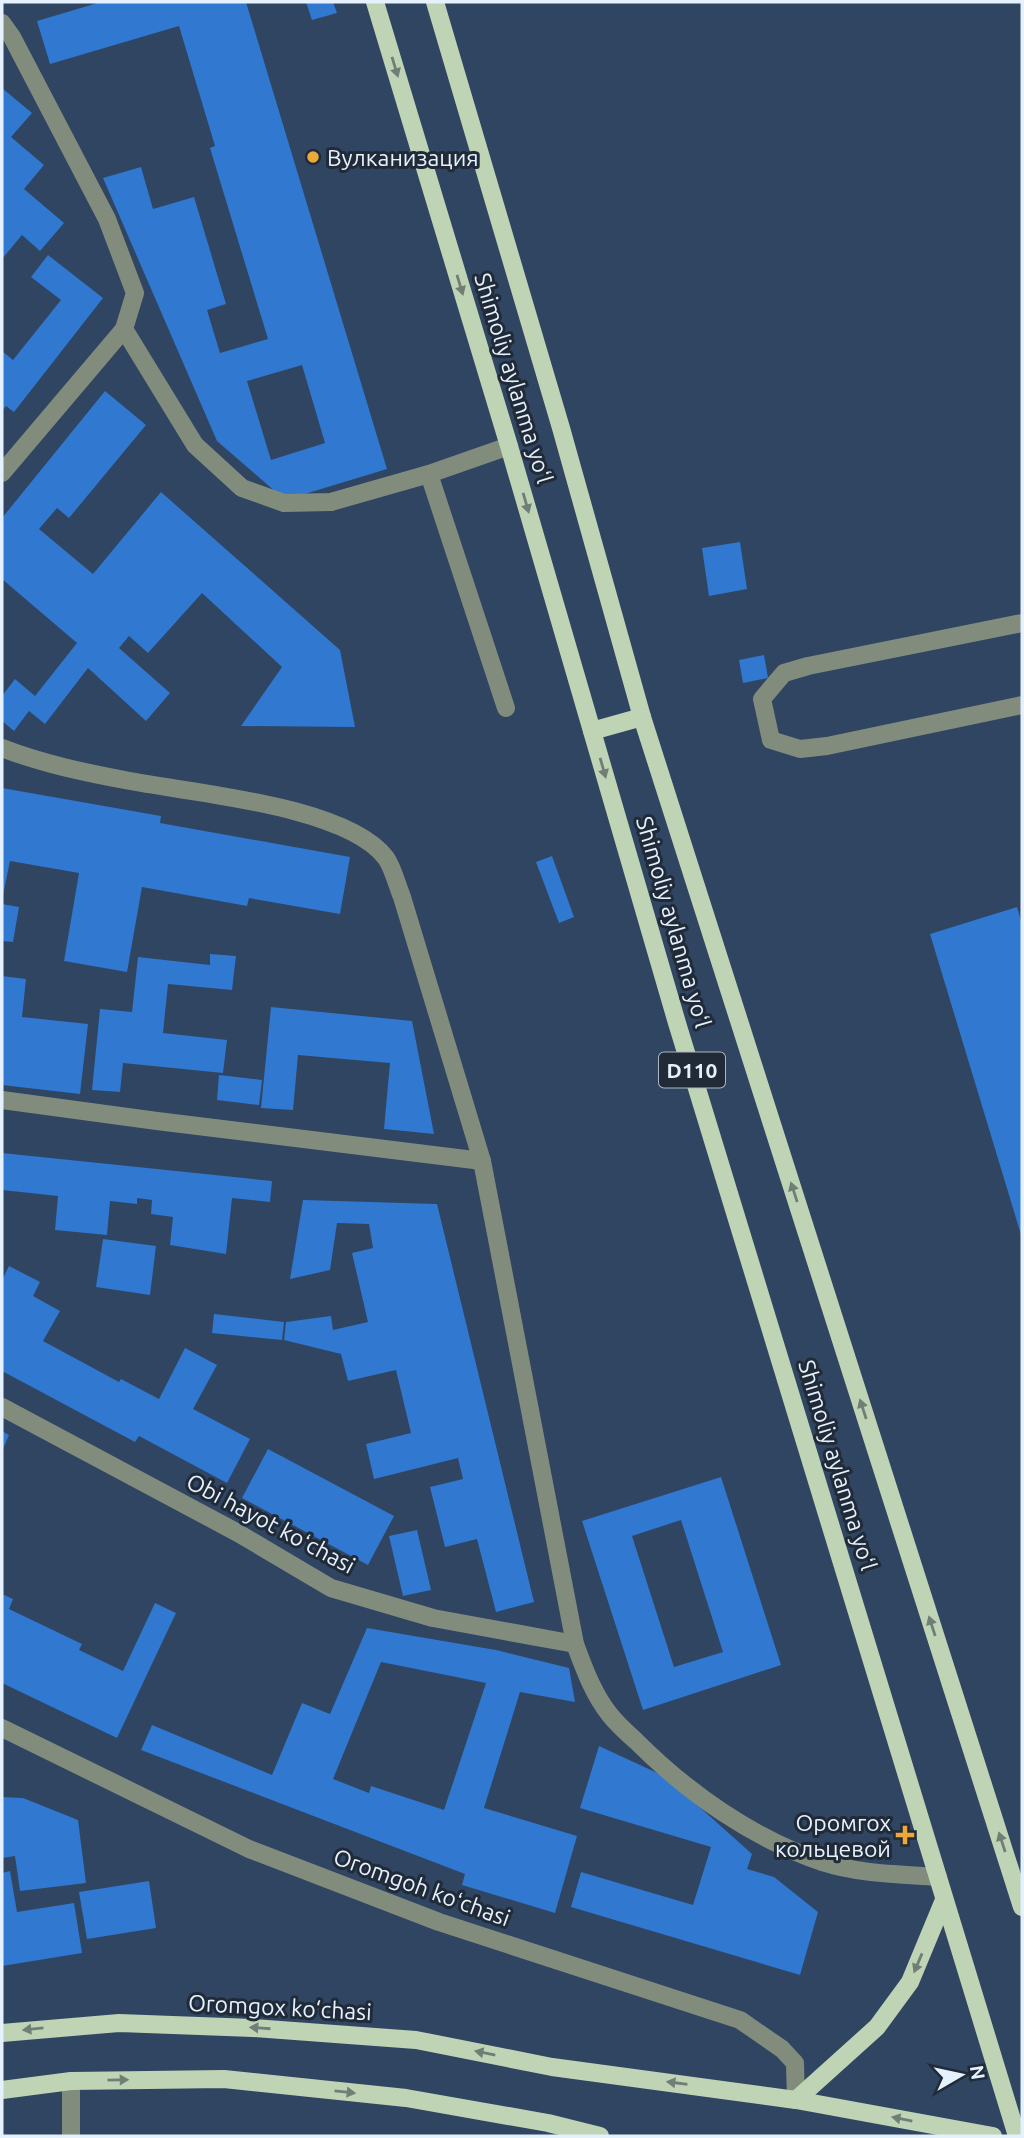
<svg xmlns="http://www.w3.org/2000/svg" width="1024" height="2138" font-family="Ubuntu,sans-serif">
<rect width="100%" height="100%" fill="#2f4561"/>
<!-- building -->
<g fill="#3078d0" fill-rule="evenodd">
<path d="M101 2H246L387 469 285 500 217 441 103 178 141 167 153 209 194 197 226 304 207 310 220 353 268 339 210 148 215 146 179 26 50 64 37 21ZM302 365 325 443 271 460 247 381Z"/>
<polygon points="306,2 333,2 337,13 312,20"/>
<polygon points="2,88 32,113 11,137 44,165 24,189 64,223 40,251 22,235 2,259"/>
<polygon points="48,255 103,298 14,412 6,406 2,411 2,351 13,360 61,300 31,277"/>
<polygon points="105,391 146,425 69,518 57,508 39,529 93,574 161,492 340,650 355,727 241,726 282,667 202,593 148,653 129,636 119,648 170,693 146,721 88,668 45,724 29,711 14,731 2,721 2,696 15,679 35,696 77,643 2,579 2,518"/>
<polygon points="740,542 747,589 709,596 702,548"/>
<polygon points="764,655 768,678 743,683 739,660"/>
<polygon points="2,788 161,816 160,823 350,857 340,914 249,898 247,906 142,887 127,972 64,961 79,873 10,861 2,900"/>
<polygon points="552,856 574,917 559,923 536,862"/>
<polygon points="2,904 19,907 13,942 2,941"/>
<polygon points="1017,907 1022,924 1022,1238 930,934"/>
<polygon points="210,954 236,956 232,990 168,984 163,1033 227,1040 223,1073 123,1063 120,1092 92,1090 100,1009 132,1012 138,957 210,965"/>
<polygon points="2,976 26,979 22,1017 88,1024 80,1094 2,1085"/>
<polygon points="271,1007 412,1021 434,1134 384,1129 390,1063 298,1055 293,1110 261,1108"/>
<polygon points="219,1075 262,1080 259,1105 217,1100"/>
<polygon points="2,1153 272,1181 270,1202 232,1198 226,1254 170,1245 173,1217 151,1214 152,1200 137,1198 137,1204 110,1201 107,1235 55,1230 58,1196 2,1190"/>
<polygon points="303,1200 437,1204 534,1602 496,1612 477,1539 445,1547 430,1487 463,1479 458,1458 374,1479 366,1444 411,1433 396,1370 348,1381 341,1354 284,1340 286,1322 331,1316 333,1330 368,1322 352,1253 373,1248 369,1224 337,1223 330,1270 290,1279"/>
<polygon points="103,1239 156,1246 150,1295 96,1287"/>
<polygon points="9,1266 40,1282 33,1296 60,1311 43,1341 119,1382 121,1379 159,1399 185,1348 217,1365 193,1409 250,1439 227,1483 139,1436 135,1442 2,1371 2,1280"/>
<polygon points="214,1314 284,1322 282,1340 212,1333"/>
<polygon points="2,1431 9,1435 2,1451"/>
<polygon points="268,1449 394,1516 368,1565 242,1498"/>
<path d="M721 1477 781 1665 643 1710 582 1521ZM681 1520 723 1652 674 1667 632 1536Z"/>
<polygon points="417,1530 431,1590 403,1596 389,1536"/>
<polygon points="2,1594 13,1599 9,1609 82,1644 79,1650 123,1671 155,1603 176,1613 117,1738 2,1683"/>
<path d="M367 1628 496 1650 569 1668 575 1702 520 1692 484 1808 577 1836 555 1913 462 1885 465 1874 141 1750 152 1725 272 1775 302 1703 330 1714ZM381 1662 486 1683 444 1810 371 1786 369 1793 333 1779Z"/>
<polygon points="599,1746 666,1777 752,1854 747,1869 774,1877 818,1912 800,1975 571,1907 581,1872 693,1905 711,1847 580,1808"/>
<polygon points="2,1797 23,1798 78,1820 86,1883 20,1891 15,1856 2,1858"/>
<polygon points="10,1871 17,1912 74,1903 82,1953 2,1966 2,1873"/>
<polygon points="149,1881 156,1928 87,1939 79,1892"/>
</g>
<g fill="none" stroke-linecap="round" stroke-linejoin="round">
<!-- minor -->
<g stroke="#828c7d" stroke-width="18">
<polyline points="2,23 12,37 107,219 135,293 124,329 195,445 242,488 284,503 331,502 429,474 509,446"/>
<polyline points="2,473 124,329"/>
<polyline points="429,474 506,708"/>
<polyline points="1022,623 808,666 784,673 762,699 771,740 800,749 827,746 1022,705"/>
<path d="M2 748C43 764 87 773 130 781 193 793 347 806 386 858 393 868 397 885 402 897L482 1161 575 1644C584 1668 593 1694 610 1715 617 1724 627 1733 636 1741 688 1793 752 1838 822 1862 859 1874 899 1874 938 1877"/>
<polyline points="2,1100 157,1121 482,1161"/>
<polyline points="2,1407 238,1533 331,1588 433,1618 575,1644"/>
<polyline points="2,1728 249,1849 439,1922 740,2020 782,2049 795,2063 796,2100"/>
<polyline points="71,2081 71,2136"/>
</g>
<!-- major -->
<g stroke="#bfd3b5" stroke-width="18">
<polyline points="375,2 509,446 677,1023 1017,2136"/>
<polyline points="435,2 561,428 642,717 1022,1907"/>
<polyline points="592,731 642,717"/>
<polyline points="2,2033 119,2023 253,2028 416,2040 552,2067 796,2100 993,2136"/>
<polyline points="2,2090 71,2081 224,2079 406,2098 548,2123 600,2136"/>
<polyline points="796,2100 877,2027 910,1982 944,1900"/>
</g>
</g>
<!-- one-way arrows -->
<defs><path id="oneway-solid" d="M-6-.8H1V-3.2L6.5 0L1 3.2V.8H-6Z" transform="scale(1.75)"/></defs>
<g fill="#707f76">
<use href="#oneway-solid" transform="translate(395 67) rotate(73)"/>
<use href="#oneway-solid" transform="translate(460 285) rotate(73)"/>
<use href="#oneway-solid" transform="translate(526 503) rotate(74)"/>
<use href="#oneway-solid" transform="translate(603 768) rotate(74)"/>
<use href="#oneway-solid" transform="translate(794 1192) rotate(-108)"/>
<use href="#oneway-solid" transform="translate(863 1409) rotate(-108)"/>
<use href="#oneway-solid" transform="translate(932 1626) rotate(-108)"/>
<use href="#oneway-solid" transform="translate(1002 1842) rotate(-108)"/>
<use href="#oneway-solid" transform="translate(918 1963) rotate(113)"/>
<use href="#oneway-solid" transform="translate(260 2028) rotate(-176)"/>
<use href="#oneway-solid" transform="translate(33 2029) rotate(174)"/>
<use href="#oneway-solid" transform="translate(485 2053) rotate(-169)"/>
<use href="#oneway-solid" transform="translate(118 2080) rotate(-1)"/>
<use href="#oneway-solid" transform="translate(677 2083) rotate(-172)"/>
<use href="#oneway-solid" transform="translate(345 2092) rotate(6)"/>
<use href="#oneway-solid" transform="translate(902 2119) rotate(-169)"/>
</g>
<!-- markers -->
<g fill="#eca93a" stroke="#212b38" stroke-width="2.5">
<circle cx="313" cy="157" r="7"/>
<path d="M901.5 1824.5h7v7h7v7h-7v7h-7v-7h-7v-7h7z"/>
</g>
<g text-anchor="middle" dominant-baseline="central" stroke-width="6" stroke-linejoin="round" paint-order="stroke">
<!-- shield labels -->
<rect fill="#212b38" stroke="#abb6c3" stroke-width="2" x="659" y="1052.5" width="66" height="35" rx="5"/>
<g font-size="21" font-weight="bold" fill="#e6f1ff">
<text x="692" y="1070">D110</text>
</g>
<!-- poi labels -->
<g font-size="23" fill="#e6f1ff" stroke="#212b38" text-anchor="start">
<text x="327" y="157">Вулканизация</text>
<text x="891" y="1822" text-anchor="end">Оромгох<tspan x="891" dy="26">кольцевой</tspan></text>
</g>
<!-- street labels -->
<g font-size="23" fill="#e6f1ff" stroke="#212b38">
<text transform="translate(514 378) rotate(73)">Shimoliy aylanma yoʻl</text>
<text transform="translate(674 922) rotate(74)">Shimoliy aylanma yoʻl</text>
<text transform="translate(838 1465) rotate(73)">Shimoliy aylanma yoʻl</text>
<text transform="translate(271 1523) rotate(28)">Obi hayot koʻchasi</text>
<text transform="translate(422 1887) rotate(20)">Oromgoh koʻchasi</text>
<text transform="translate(280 2007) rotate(3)">Oromgox ko‘chasi</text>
</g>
</g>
<!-- border -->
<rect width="1024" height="2138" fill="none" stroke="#e6f1ff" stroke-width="7"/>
<!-- north arrow -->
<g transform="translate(961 2075) rotate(81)" stroke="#212b38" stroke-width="5" paint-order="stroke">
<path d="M0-5L12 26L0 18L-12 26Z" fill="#e6f1ff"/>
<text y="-10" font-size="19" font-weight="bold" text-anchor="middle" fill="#e6f1ff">N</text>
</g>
</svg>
